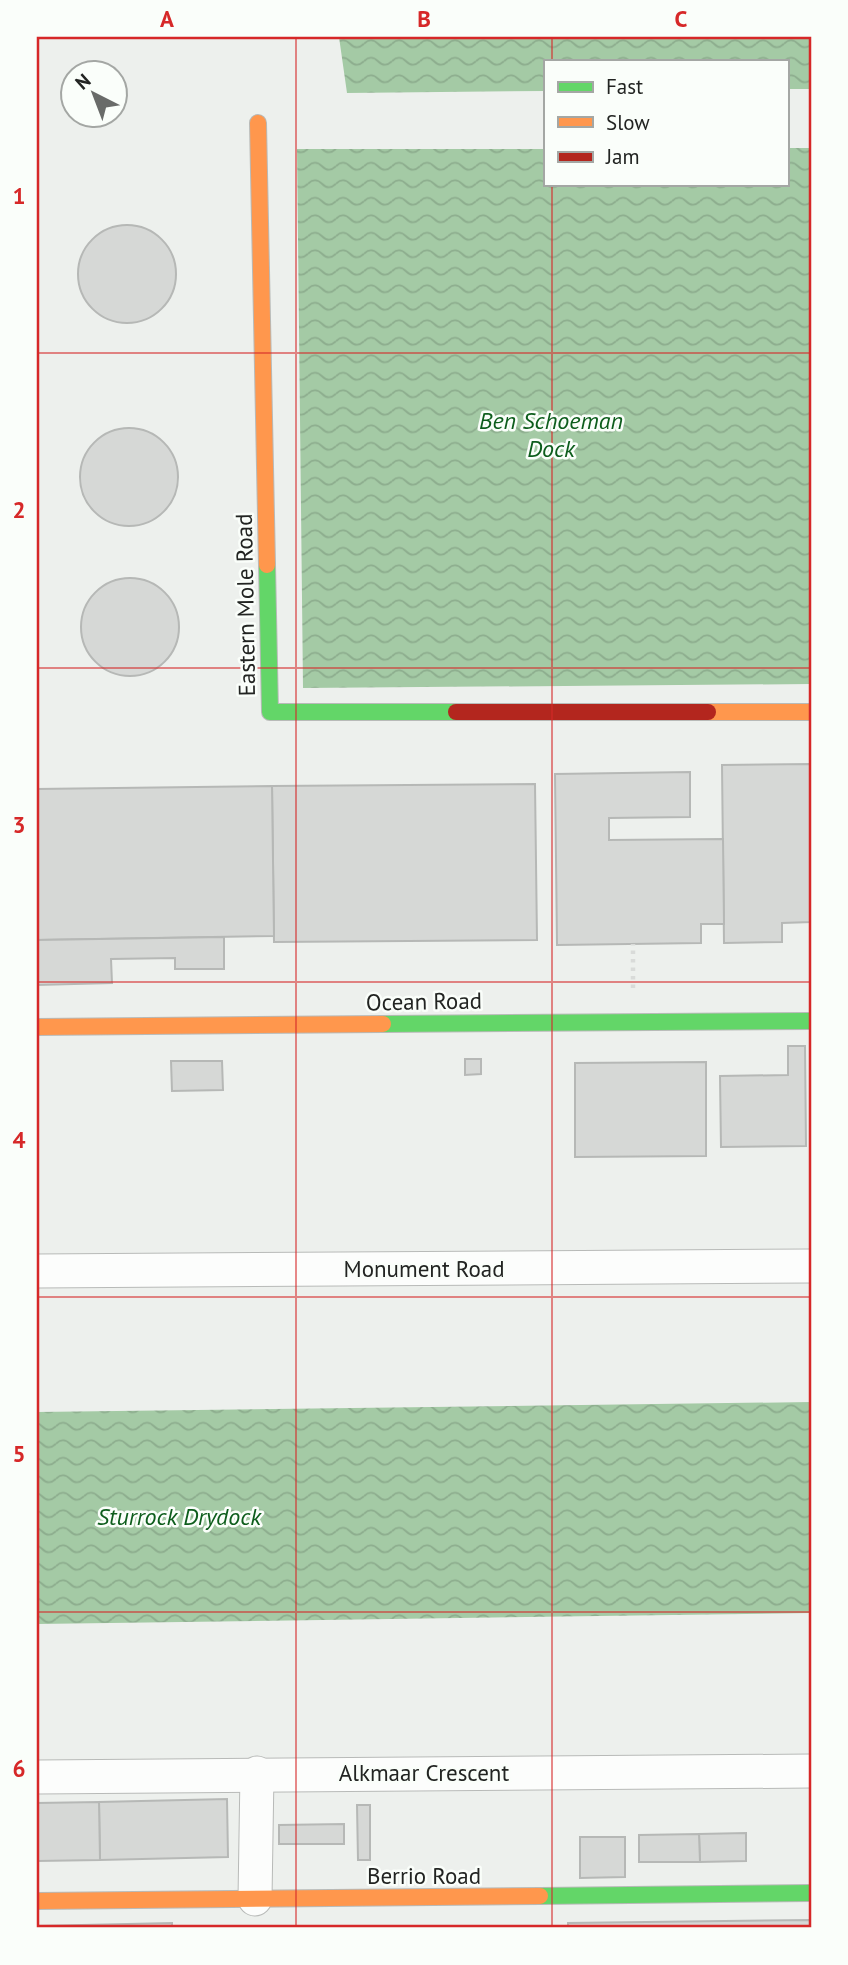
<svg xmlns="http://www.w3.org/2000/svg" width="848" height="1965" font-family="'PT Sans',sans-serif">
<defs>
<pattern id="water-waves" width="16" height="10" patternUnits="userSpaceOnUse" patternTransform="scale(1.75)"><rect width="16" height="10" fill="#a4caa5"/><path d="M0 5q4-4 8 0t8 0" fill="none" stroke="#8dad8e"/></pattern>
</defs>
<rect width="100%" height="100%" fill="#edf0ed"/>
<!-- water -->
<g fill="url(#water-waves)">
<polygon points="339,37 811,37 811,89 787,89 787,61 545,61 545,91 347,93"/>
<polygon points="787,148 811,148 811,684 303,688 297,149 545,149 545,184 787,184"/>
<polygon points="811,1402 811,1613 37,1624 37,1412"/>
</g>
<!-- building -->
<g fill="#d6d8d6" stroke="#b6b8b6" stroke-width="2">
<circle cx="127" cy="274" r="49"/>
<circle cx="129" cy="477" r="49"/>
<circle cx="130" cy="627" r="49"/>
<polygon points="811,764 811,922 782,923 782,942 724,943 722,765"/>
<polygon points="690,772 690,817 609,818 609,840 723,839 724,924 701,924 701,943 557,945 555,774"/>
<polygon points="535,784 537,940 274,942 272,786"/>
<polygon points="272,786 274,936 37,940 37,789"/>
<polygon points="224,937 224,969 175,969 175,958 111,959 112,983 37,985 37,940"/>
<polygon points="788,1046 805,1046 806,1146 721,1147 720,1076 788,1075"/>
<polygon points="465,1059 481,1059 481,1074 465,1075"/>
<polygon points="171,1061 222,1061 223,1090 172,1091"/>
<polygon points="706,1062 706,1156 575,1157 575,1063"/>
<polygon points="227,1799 228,1857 100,1860 99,1802"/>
<polygon points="99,1802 100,1860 37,1861 37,1803"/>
<polygon points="357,1805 370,1805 370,1860 358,1860"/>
<polygon points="344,1824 344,1844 279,1844 279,1825"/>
<polygon points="746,1833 746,1861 700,1862 699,1834"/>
<polygon points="699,1834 700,1862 639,1862 639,1835"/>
<polygon points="580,1837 625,1837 625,1877 580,1878"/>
<polygon points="811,1920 811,1928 568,1928 568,1923"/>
<polygon points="172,1923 172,1928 37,1928 37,1926"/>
</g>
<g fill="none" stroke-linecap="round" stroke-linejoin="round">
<!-- street casing -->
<g stroke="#b8bab8" stroke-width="35">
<g id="street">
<polyline points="37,1271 811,1266"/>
<polyline points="37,1777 811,1771"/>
<polyline points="255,1899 257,1773"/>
</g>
</g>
<!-- fast casing -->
<g stroke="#b8bab8" stroke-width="18">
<g id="fast">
<polyline points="267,565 270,712 456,712"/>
<polyline points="383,1024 811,1021"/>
<polyline points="540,1896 811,1893"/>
</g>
</g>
<!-- slow casing -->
<g stroke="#b8bab8" stroke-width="18">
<g id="slow">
<polyline points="258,123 267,565"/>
<polyline points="708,712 811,712"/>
<polyline points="37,1027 383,1024"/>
<polyline points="37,1901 540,1896"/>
</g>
</g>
<!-- jam casing -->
<g stroke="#b8bab8" stroke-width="18">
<polyline id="jam" points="456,712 708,712"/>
</g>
<!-- path -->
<polyline stroke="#d9dbd9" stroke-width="4.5" stroke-dasharray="3.5 5" stroke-linecap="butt" points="633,988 633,944"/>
<!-- street -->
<use href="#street" stroke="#fcfdfc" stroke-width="33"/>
<!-- fast -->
<use href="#fast" stroke="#63d668" stroke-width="16"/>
<!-- slow -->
<use href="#slow" stroke="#ff974d" stroke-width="16"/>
<!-- jam -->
<use href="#jam" stroke="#b3261e" stroke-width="16"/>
</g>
<!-- grid -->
<path fill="none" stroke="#d62828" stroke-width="2" stroke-opacity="0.55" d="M296 37V1928M552 37V61M552 184V1928M37 353H811M37 668H811M37 982H811M37 1297H811M37 1612H811"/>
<g text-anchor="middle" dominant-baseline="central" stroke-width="5" stroke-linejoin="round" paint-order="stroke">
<!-- street labels -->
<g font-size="23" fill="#222422" stroke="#fafefa">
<text transform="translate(245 605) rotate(-91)">Eastern Mole Road</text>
<text transform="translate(424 1001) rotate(-1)">Ocean Road</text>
<text x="424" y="1268">Monument Road</text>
<text x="424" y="1772">Alkmaar Crescent</text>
<text x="424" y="1875">Berrio Road</text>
</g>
<!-- water labels -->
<g font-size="24" font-style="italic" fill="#0d5d1c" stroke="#fafefa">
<text x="551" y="420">Ben Schoeman<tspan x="551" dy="28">Dock</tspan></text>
<text x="179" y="1516">Sturrock Drydock</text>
</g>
</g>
<!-- border -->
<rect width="848" height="1965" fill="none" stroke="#fafefa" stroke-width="77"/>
<!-- legend -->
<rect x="544" y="60" width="245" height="126" fill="#fafefa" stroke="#a4a7a4" stroke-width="2"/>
<rect x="558" y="82" width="35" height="10" fill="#63d668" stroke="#a4a7a4" stroke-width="2"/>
<text x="606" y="94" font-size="21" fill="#222422">Fast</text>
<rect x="558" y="117" width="35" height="10" fill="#ff974d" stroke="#a4a7a4" stroke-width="2"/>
<text x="606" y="130" font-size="21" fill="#222422">Slow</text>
<rect x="558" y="152" width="35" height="10" fill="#b3261e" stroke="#a4a7a4" stroke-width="2"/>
<text x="606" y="164" font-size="21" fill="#222422">Jam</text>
<!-- north arrow -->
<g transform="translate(94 94) rotate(318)"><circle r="33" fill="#fafefa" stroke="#a4a7a4" stroke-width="2"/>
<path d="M0-5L12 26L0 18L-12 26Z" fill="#696b69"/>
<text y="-10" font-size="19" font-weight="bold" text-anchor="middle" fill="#222422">N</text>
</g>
<rect x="38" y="38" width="772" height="1888" fill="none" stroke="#d62828" stroke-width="2.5"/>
<g font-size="23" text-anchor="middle" font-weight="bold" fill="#d62828">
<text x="167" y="27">A</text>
<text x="424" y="27">B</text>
<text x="681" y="27">C</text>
<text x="19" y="204">1</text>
<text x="19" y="518">2</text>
<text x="19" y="833">3</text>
<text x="19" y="1148">4</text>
<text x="19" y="1462">5</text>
<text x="19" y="1777">6</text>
</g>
</svg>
